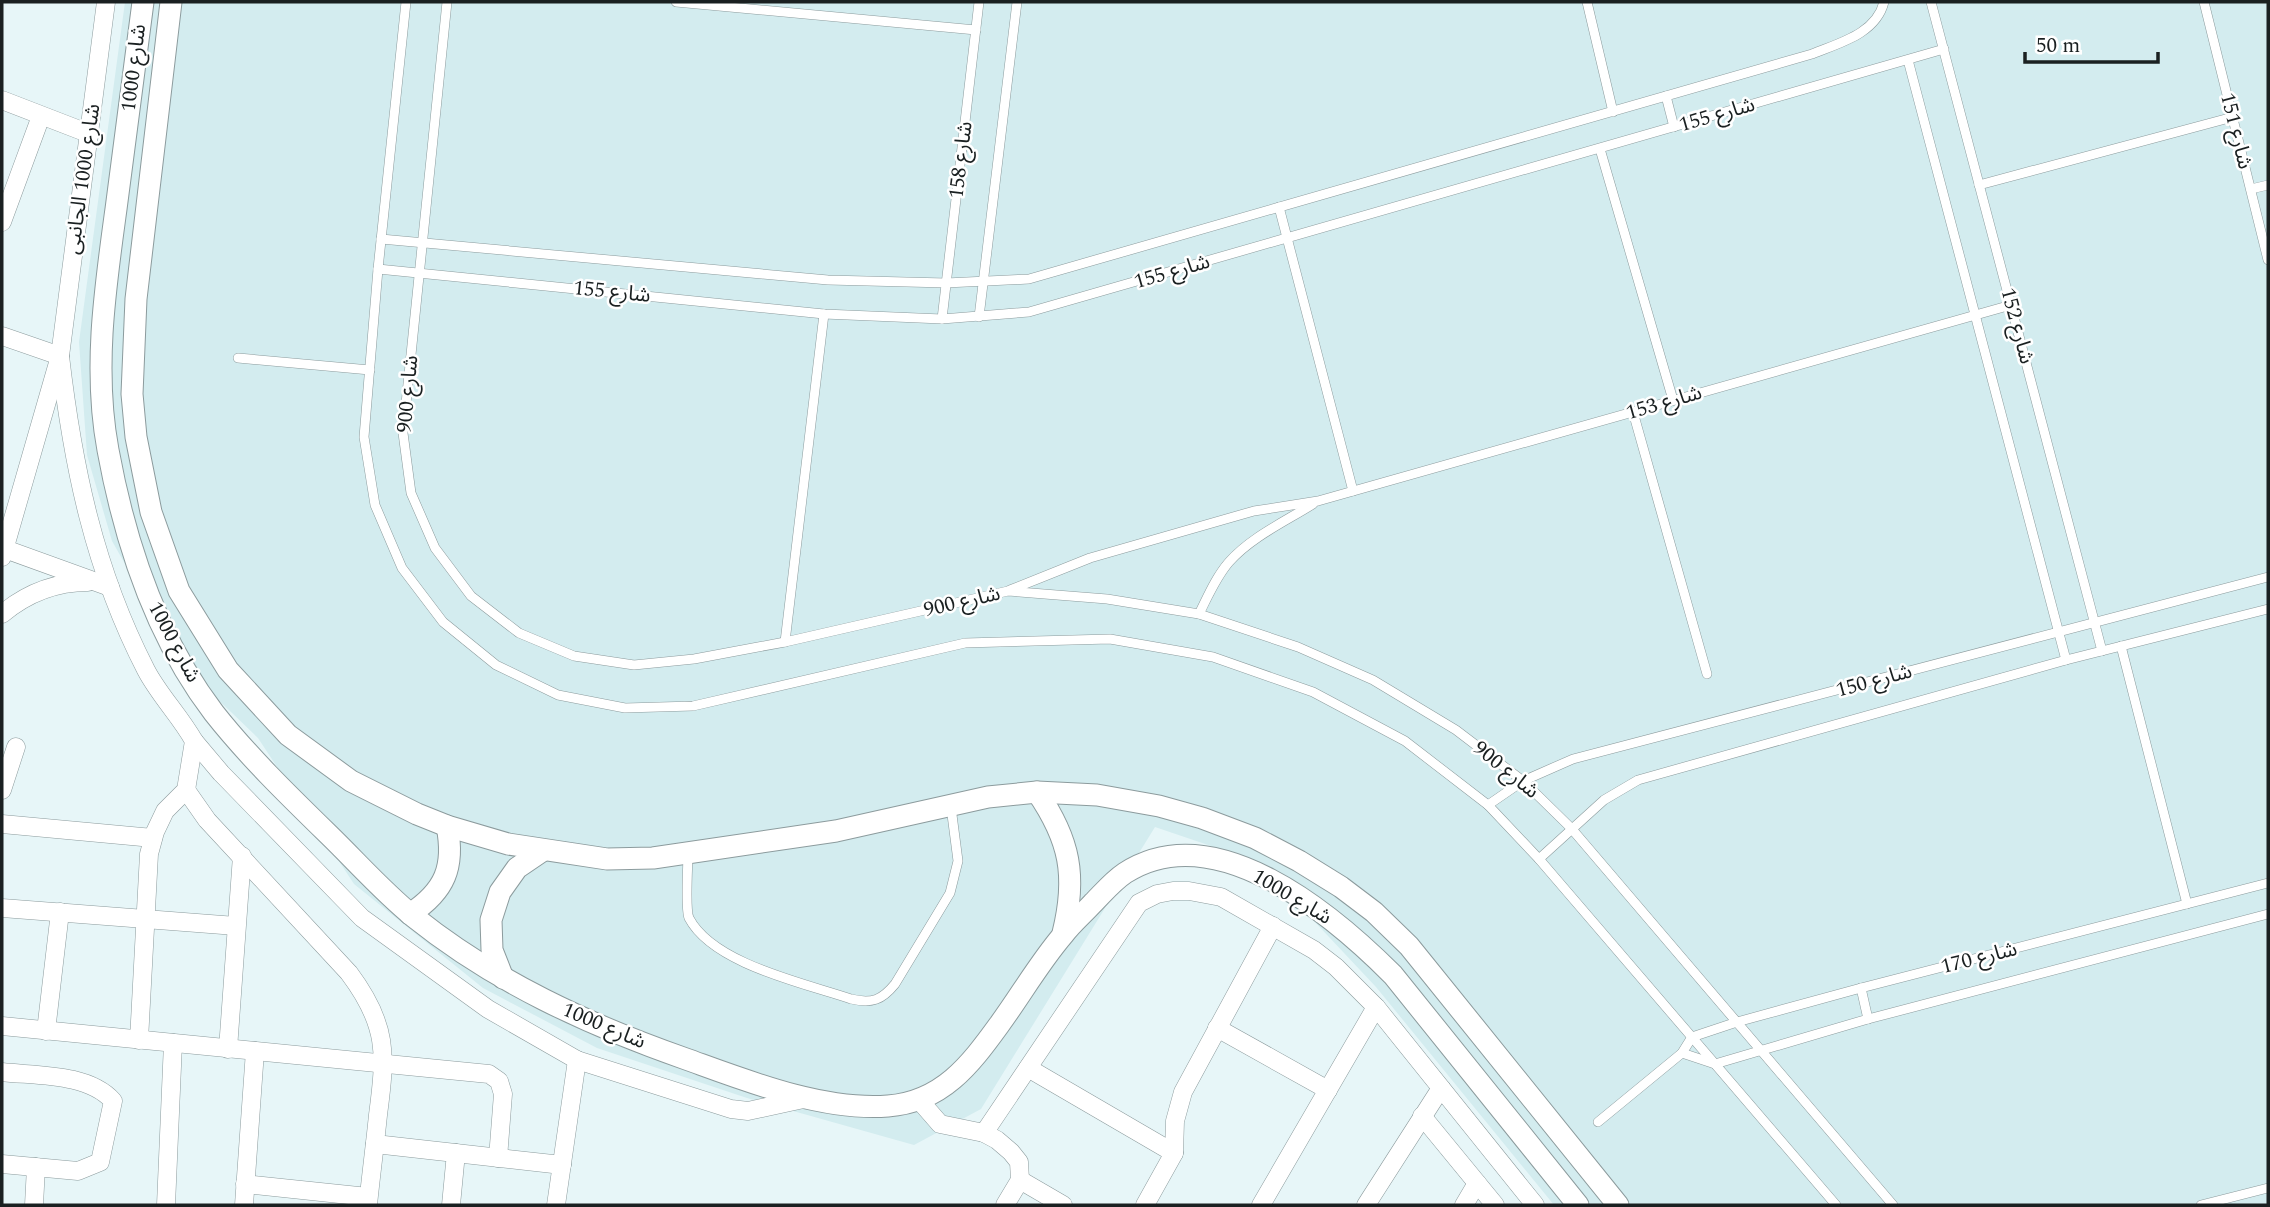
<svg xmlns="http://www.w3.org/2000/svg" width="2270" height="1207" font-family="Spectral,'Noto Sans Arabic',serif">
<rect width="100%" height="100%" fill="#e7f6f8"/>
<!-- built -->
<polygon fill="#d3ecef" points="125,2 2268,2 2268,1205 1554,1205 1376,987 1297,903 1211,846 1155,827 981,1109 914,1145 747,1098 597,1048 483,988 354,884 258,738 183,666 112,541 87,455 79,342"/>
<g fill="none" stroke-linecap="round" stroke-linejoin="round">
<!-- service casing -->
<g stroke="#8c9b9d" stroke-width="10">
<g id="service">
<polyline points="406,2 378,269 364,437 375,505 402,568 443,622 496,665 558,695 625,708 693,706 965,643 1110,639 1213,657 1313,692 1405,741 1488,805 1539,859 1836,1205"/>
<polyline points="447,2 403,433 411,493 435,548 471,596 519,633 574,656 634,665 694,659 785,642 1008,591 1107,599 1199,614 1298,647 1373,680 1456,730 1523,781 1571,828 1893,1205"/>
<polyline points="676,2 976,30"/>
<polyline points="1587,2 1613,112"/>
<polyline points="1931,2 2102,651"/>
<polyline points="2204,2 2268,260"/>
<polyline points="1908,60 2066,660"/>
<polyline points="1666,96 1674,127"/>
<polyline points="1600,149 1673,400"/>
<polyline points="1979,185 2233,117"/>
<polyline points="2251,189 2268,185"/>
<polyline points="1279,207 1353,491"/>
<path d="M381 239 828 280 946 283 1029 279 1812 54C1839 43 1876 34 1884 2"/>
<polyline points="378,269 824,314 942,319 1029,312 1944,49"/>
<polyline points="979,317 1017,2"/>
<polyline points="942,319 979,2"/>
<polyline points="238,358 370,370"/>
<polyline points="1633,412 1707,674"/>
<polyline points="1010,590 1090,558 1254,511 1318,501 2011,305"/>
<path d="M1199 614C1208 596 1216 577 1229 562 1251 537 1286 521 1313 504"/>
<polyline points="785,642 824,314"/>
<polyline points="2121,646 2187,904"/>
<polyline points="1488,805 1523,781 1573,759 2268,577"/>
<path d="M688 853C688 865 685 909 689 918 713 964 804 983 851 999 872 1004 882 1000 895 984L950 893 958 861 951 807"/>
<polyline points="1539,859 1604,800 1638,780 2066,660 2268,609"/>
<polyline points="1861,988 1868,1019"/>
<polyline points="1682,1053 1715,1064 1868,1019 2268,914"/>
<polyline points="1598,1122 1682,1053 1692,1037 1737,1022 1861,988 2268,883"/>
<polyline points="2201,1205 2268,1188"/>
</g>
</g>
<!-- minor casing -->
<g stroke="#8c9b9d" stroke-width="19">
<g id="minor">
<polyline points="2,100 90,134"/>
<polyline points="2,222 41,116"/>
<polyline points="2,336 60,356"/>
<path d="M60 356C73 467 94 569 146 670 159 695 180 716 194 741L186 790 165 811 155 832 149 854 139 1040"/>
<polyline points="2,548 110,587"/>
<polyline points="2,557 60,356 106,2"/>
<path d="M2 614C26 594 56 582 88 582"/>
<polyline points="194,741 221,773 362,918 488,1009 577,1060 731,1109 748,1111 808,1098"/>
<polyline points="2,790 16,747"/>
<path d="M186 790 207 820 349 973C388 1025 386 1054 378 1115 375 1145 371 1175 368 1205"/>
<polyline points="2,824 153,838"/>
<polyline points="2,908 236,926"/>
<polyline points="2,1026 489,1074 499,1081 503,1094 498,1158"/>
<polyline points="1217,1028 1328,1090"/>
<polyline points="46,1031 60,912"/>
<polyline points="228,1049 242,856"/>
<polyline points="1028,1068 1174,1153"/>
<path d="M2 1072C36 1076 88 1073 113 1101L100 1162 78 1171 2 1164"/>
<polyline points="920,1101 940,1124 984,1133 997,1140 1011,1152 1019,1162 1020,1180 1005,1205"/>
<polyline points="1422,1116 1495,1205"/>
<polyline points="984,1133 1139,903 1157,894 1173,891 1189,891 1221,897 1314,950 1336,967 1376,1007 1535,1205"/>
<polyline points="375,1144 562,1165"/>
<polyline points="1020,1180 1063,1205"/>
<polyline points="245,1184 368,1197"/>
<polyline points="34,1205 36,1167"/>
<polyline points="166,1205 173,1043"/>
<polyline points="244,1205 255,1051"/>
<polyline points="451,1205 456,1153"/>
<polyline points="556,1205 577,1060"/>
<polyline points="1145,1205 1174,1153 1175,1121 1183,1092 1273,926"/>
<polyline points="1261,1205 1376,1007"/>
<polyline points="1366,1205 1441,1088"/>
<polyline points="1464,1205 1477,1183"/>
</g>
</g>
<!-- tertiary casing -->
<g stroke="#8c9b9d" stroke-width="23">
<g id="tertiary">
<path d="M143 2C134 71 125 140 116 209 105 289 93 370 108 450 125 543 156 637 214 713 248 756 288 795 327 833 356 861 383 892 414 917 495 982 589 1025 686 1059 747 1081 822 1111 888 1106 942 1102 970 1065 999 1025 1021 995 1039 963 1063 935 1072 923 1083 914 1093 903 1103 893 1113 881 1125 873 1215 815 1332 914 1393 975L1578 1205"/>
<polyline points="171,2 136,299 132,394 136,437 151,512 179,591 228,670 288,735 351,781 417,814 447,826 508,844 607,859 653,858 836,831 988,797 1037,792 1097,795 1159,806 1202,818 1255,838 1299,861 1341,887 1374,912 1409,946 1618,1205"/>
<path d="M1037 792C1070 840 1077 876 1063 933"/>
<path d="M410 914C445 891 455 867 447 826"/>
<polyline points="503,978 492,950 491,920 500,892 517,868 542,851"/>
</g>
</g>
<!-- service -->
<use href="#service" stroke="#fff" stroke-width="9"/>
<!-- minor -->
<use href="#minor" stroke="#fff" stroke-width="18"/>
<!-- tertiary -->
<use href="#tertiary" stroke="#fff" stroke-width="21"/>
</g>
<g text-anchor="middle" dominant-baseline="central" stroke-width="5" stroke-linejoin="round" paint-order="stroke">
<!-- street labels -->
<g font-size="21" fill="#1a2021" stroke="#fff">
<text transform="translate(134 68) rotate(-83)">شارع 1000</text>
<text transform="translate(1717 115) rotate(-16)">شارع 155</text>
<text transform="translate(2236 131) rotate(76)">شارع 151</text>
<text transform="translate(961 160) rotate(-83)">شارع 158</text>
<text transform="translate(83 179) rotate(-82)">شارع 1000 الجانبى</text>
<text transform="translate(1172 272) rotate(-16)">شارع 155</text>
<text transform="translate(612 292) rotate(6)">شارع 155</text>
<text transform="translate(2017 326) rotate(75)">شارع 152</text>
<text transform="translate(408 394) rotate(-85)">شارع 900</text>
<text transform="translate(1664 403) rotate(-16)">شارع 153</text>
<text transform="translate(962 602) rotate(-13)">شارع 900</text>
<text transform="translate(174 642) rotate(62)">شارع 1000</text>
<text transform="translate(1874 681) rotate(-15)">شارع 150</text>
<text transform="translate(1506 770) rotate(39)">شارع 900</text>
<text transform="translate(1292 897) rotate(31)">شارع 1000</text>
<text transform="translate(1979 958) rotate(-14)">شارع 170</text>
<text transform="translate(604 1026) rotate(23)">شارع 1000</text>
</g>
</g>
<!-- border -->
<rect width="2270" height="1207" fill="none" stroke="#1a2021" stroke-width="7"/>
<!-- scale -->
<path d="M2025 52v10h133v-10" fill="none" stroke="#1a2021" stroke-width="3.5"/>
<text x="2036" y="52" font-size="21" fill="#1a2021" stroke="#ffffff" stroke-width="5" paint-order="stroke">50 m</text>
</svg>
